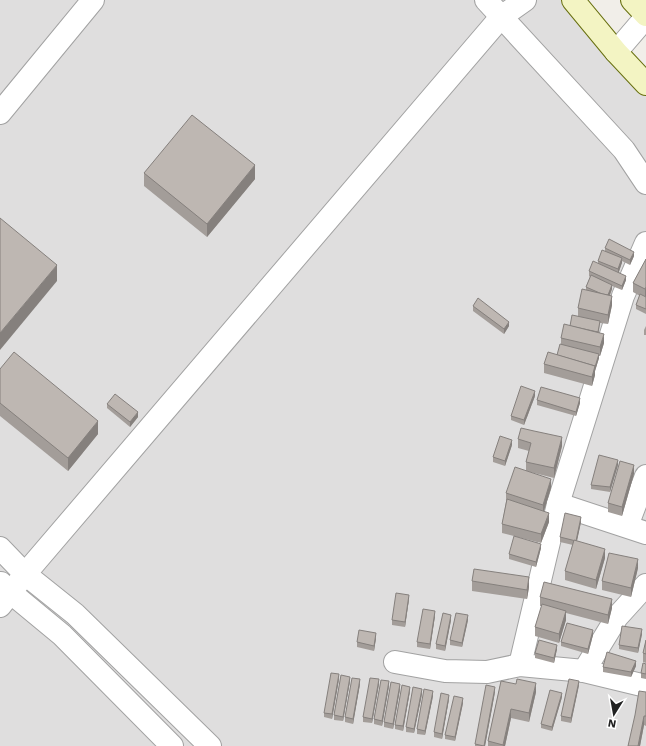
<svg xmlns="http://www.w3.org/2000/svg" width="646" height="746" font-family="'Work Sans',sans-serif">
<rect width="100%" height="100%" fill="#f1eee9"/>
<!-- residential -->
<polygon fill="#dfdede" points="0,0 581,0 646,72 646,746 0,746"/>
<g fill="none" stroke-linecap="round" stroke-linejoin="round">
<!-- street casing -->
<g stroke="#a2a2a2" stroke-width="24">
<g id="street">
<polyline points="486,0 624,150 646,183"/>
<polyline points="616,52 646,17"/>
<polyline points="0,113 93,0"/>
<polyline points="558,504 646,533"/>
<polyline points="627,526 646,476"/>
<polyline points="0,548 25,574 75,614 210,746"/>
<polyline points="1,583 10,592 62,635 172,746"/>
<polyline points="0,606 25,574 501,17 525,0"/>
<polyline points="395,662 445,671 487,672 520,665 584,671 646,686"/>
<polyline points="520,665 558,504 623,296 646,243"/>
<polyline points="584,671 617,617 646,585"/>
</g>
</g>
<!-- secondary casing -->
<g stroke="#687010" stroke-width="24">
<g id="secondary">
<polyline points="573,0 616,52 646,84"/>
<polyline points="632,0 646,15"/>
</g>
</g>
<!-- street -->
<use href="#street" stroke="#fff" stroke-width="22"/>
<!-- secondary -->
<use href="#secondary" stroke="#f3f4c3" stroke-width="22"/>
</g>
<!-- wall -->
<g fill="#a39d99">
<polygon points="144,173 255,179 207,237 144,186"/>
<polygon points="605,248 634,256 630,265 622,261 619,272 626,280 622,290 612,286 612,289 610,296 612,305 608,324 600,323 599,332 604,343 600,356 599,356 599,358 595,371 595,375 592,386 544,373 544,364 557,355 561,345 561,338 570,326 578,316 578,308 586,290 586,287 590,277 589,276 589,271 598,263 598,261 605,251"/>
<polygon points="646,259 646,314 636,309 636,305 640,296 633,292 633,283"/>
<polygon points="473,306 509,326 504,334 473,311"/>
<polygon points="646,326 646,335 644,335 644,330"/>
<polygon points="0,369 98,434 68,471 0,416"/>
<polygon points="535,396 524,425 511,420 511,416"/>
<polygon points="537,400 580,403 576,416 537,405"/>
<polygon points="107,404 138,417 130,427 107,408"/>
<polygon points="518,439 562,446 554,478 526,471 526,462 529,451 518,448"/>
<polygon points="512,445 505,466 493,462 493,457"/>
<polygon points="618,465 610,492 591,489 591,485"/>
<polygon points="634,474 622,516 608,512 608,503"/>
<polygon points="551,488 544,511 549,522 541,543 502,533 502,524 506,502 506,493"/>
<polygon points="581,522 577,541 605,558 596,589 565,580 565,571 573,545 560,542 560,537"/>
<polygon points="541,548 536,567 509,559 509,554"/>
<polygon points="638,568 631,597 602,590 602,581"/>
<polygon points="472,581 529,587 527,599 472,591"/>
<polygon points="540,597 612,608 608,624 566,613 566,620 559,643 535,636 535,627 542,606 540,606"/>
<polygon points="409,599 405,627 392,625 392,620"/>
<polygon points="435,616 430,649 417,647 417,642"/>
<polygon points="451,620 445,651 436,649 436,644"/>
<polygon points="468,620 462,647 450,645 450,640"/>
<polygon points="642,634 638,653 619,649 619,645"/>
<polygon points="593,635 588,654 561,646 561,642"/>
<polygon points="376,638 374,651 357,647 357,642"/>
<polygon points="646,640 646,663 643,662 643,653"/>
<polygon points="557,649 554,663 535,658 535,653"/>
<polygon points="646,664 646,679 641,678 641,673"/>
<polygon points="636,666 631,677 603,672 603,667"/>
<polygon points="339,679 332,719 324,717 324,713"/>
<polygon points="350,681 343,721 334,720 334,715"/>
<polygon points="501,681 536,692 529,722 511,718 505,746 488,746 488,741"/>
<polygon points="360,684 353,724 345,722 345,717"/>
<polygon points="379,684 372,723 363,722 363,717"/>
<polygon points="579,685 571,723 561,721 561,716"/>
<polygon points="389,686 382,726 374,724 374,719"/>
<polygon points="400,689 393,729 384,727 384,722"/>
<polygon points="410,691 403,731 395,729 395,725"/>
<polygon points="495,692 485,746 475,746 475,744"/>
<polygon points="646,692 646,726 644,725 640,746 628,746"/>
<polygon points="422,694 414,733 406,732 406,727"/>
<polygon points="433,696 425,735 417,734 417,729"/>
<polygon points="562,697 552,731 541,728 541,724"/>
<polygon points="449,699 442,739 434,737 434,732"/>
<polygon points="463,703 455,741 445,739 445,735"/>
</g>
<!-- shaded-wall -->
<g fill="#85807d">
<polygon points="255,165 255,179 207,237 207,224"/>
<polygon points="634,252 634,256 630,265 630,260"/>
<polygon points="622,258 622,263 618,274 618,269"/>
<polygon points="57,265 57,281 0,350 0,333"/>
<polygon points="626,276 626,280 622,290 622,286"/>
<polygon points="612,285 612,289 607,301 607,296"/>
<polygon points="646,287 646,296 645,298 645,289"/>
<polygon points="612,296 612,305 608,324 608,315"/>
<polygon points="509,322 509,326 504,334 504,329"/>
<polygon points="604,334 604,343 600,356 600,347"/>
<polygon points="599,354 599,358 595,371 595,367"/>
<polygon points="595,366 595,375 592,386 592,377"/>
<polygon points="535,391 535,396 524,425 524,420"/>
<polygon points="580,398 580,403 576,416 576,412"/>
<polygon points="138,412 138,417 130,427 130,422"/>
<polygon points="98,421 98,434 68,471 68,458"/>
<polygon points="562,437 562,446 554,478 554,468"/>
<polygon points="512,440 512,445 505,466 505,461"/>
<polygon points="618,460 618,465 610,492 610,487"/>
<polygon points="634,465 634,474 622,516 622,507"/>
<polygon points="551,479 551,488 543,514 543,505"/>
<polygon points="549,513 549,522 541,543 541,534"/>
<polygon points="581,517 581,522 576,545 576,541"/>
<polygon points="541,544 541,548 536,567 536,562"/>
<polygon points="605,549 605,558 596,589 596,580"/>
<polygon points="638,559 638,568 631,597 631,588"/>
<polygon points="529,577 529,587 527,599 527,590"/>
<polygon points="409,595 409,599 405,627 405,622"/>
<polygon points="612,599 612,608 608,624 608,615"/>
<polygon points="435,611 435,616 430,649 430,644"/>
<polygon points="566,611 566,620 559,643 559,634"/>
<polygon points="451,615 451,620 445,651 445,646"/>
<polygon points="468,615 468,620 462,647 462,643"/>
<polygon points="642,629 642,634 638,653 638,648"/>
<polygon points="593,630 593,635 588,654 588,649"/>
<polygon points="376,633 376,638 374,651 374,646"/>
<polygon points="557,645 557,649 554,663 554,658"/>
<polygon points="636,661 636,666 631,677 631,672"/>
<polygon points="339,674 339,679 332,719 332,714"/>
<polygon points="350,677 350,681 343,721 343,717"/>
<polygon points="360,679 360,684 353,724 353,719"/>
<polygon points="379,679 379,684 372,723 372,719"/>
<polygon points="389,681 389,686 382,726 382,721"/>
<polygon points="579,681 579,685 571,723 571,718"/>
<polygon points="536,683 536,692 529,722 529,713"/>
<polygon points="400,684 400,689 393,729 393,724"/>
<polygon points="410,687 410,691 403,731 403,726"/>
<polygon points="495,687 495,692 485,746 484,746"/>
<polygon points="422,689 422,694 414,733 414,729"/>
<polygon points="433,691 433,696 425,735 425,731"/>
<polygon points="562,693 562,697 552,731 552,727"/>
<polygon points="449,695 449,699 442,739 442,734"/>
<polygon points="463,698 463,703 455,741 455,737"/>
<polygon points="511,709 511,718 505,746 503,746"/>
<polygon points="644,716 644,725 640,746 638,746"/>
</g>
<!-- building -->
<g fill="#beb7b2" stroke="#85807d">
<polygon points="192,115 255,165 207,224 144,173"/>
<polygon points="0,218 57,265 0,333"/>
<polygon points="609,239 634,252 630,260 605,248"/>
<polygon points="602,250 622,258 618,269 598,261"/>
<polygon points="646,259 646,287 645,289 633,283"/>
<polygon points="593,261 626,276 622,286 589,271"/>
<polygon points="591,275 612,285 608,295 602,294 586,287"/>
<polygon points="582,289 612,296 608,315 578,308"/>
<polygon points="640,294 646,297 646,309 636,305"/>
<polygon points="478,298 509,322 504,329 473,306"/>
<polygon points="572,315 600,321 598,332 570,326"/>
<polygon points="564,324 604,334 600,347 561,338"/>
<polygon points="560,344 599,354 595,367 595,366 557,355"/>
<polygon points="14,352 98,421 68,458 0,403 0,369"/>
<polygon points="548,352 595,366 592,377 544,364"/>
<polygon points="521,386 535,391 524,420 511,416"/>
<polygon points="541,387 580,398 576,412 537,400"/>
<polygon points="115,394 138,412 130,422 107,404"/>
<polygon points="521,428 534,431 562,437 554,468 526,462 531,443 518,439"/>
<polygon points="500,436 512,440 505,461 493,457"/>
<polygon points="599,455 618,460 610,487 591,485"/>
<polygon points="620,461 634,465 622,507 608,503"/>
<polygon points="515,467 551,479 543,505 506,493"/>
<polygon points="507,499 549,513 541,534 502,524"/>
<polygon points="565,513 581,517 576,541 560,537"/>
<polygon points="514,536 541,544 536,562 509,554"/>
<polygon points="574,540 605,549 596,580 565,571"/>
<polygon points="609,553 638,559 631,588 602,581"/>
<polygon points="474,569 529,577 527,590 472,581"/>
<polygon points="544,582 612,599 608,615 540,597"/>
<polygon points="396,593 409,595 405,622 392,620"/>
<polygon points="542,604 566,611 559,634 535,627"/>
<polygon points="423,609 435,611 430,644 417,642"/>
<polygon points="443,613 451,615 445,646 436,644"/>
<polygon points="456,613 468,615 462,643 450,640"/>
<polygon points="567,623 593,630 588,649 561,642"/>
<polygon points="622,626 642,629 638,648 619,645"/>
<polygon points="359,630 376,633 374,646 357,642"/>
<polygon points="539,640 557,645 554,658 535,653"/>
<polygon points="646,640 646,654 643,653"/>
<polygon points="607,652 636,661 631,672 603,667"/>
<polygon points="643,663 646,664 646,674 641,673"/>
<polygon points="331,673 339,674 332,714 324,713"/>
<polygon points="341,675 350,677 343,717 334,715"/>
<polygon points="352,678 360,679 353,719 345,717"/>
<polygon points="370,678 379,679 372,719 363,717"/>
<polygon points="517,679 536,683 529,713 511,709 503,745 488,741 501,681 516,684"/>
<polygon points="569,679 579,681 571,718 561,716"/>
<polygon points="381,680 389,681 382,721 374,719"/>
<polygon points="391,682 400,684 393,724 384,722"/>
<polygon points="402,685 410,687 403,726 395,725"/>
<polygon points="486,685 495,687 484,746 475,744"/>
<polygon points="413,687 422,689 414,729 406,727"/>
<polygon points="424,689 433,691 425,731 417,729"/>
<polygon points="550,690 562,693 552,727 541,724"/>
<polygon points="639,691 646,692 646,716 644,716 638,746 628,746 635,715"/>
<polygon points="441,693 449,695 442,734 434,732"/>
<polygon points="454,696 463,698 455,737 445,735"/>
</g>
<!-- north arrow -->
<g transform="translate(614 714) rotate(191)" stroke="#ffffff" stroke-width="3" paint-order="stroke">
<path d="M0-3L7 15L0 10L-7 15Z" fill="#212121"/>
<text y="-6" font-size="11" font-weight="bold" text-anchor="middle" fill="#212121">N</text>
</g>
</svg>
